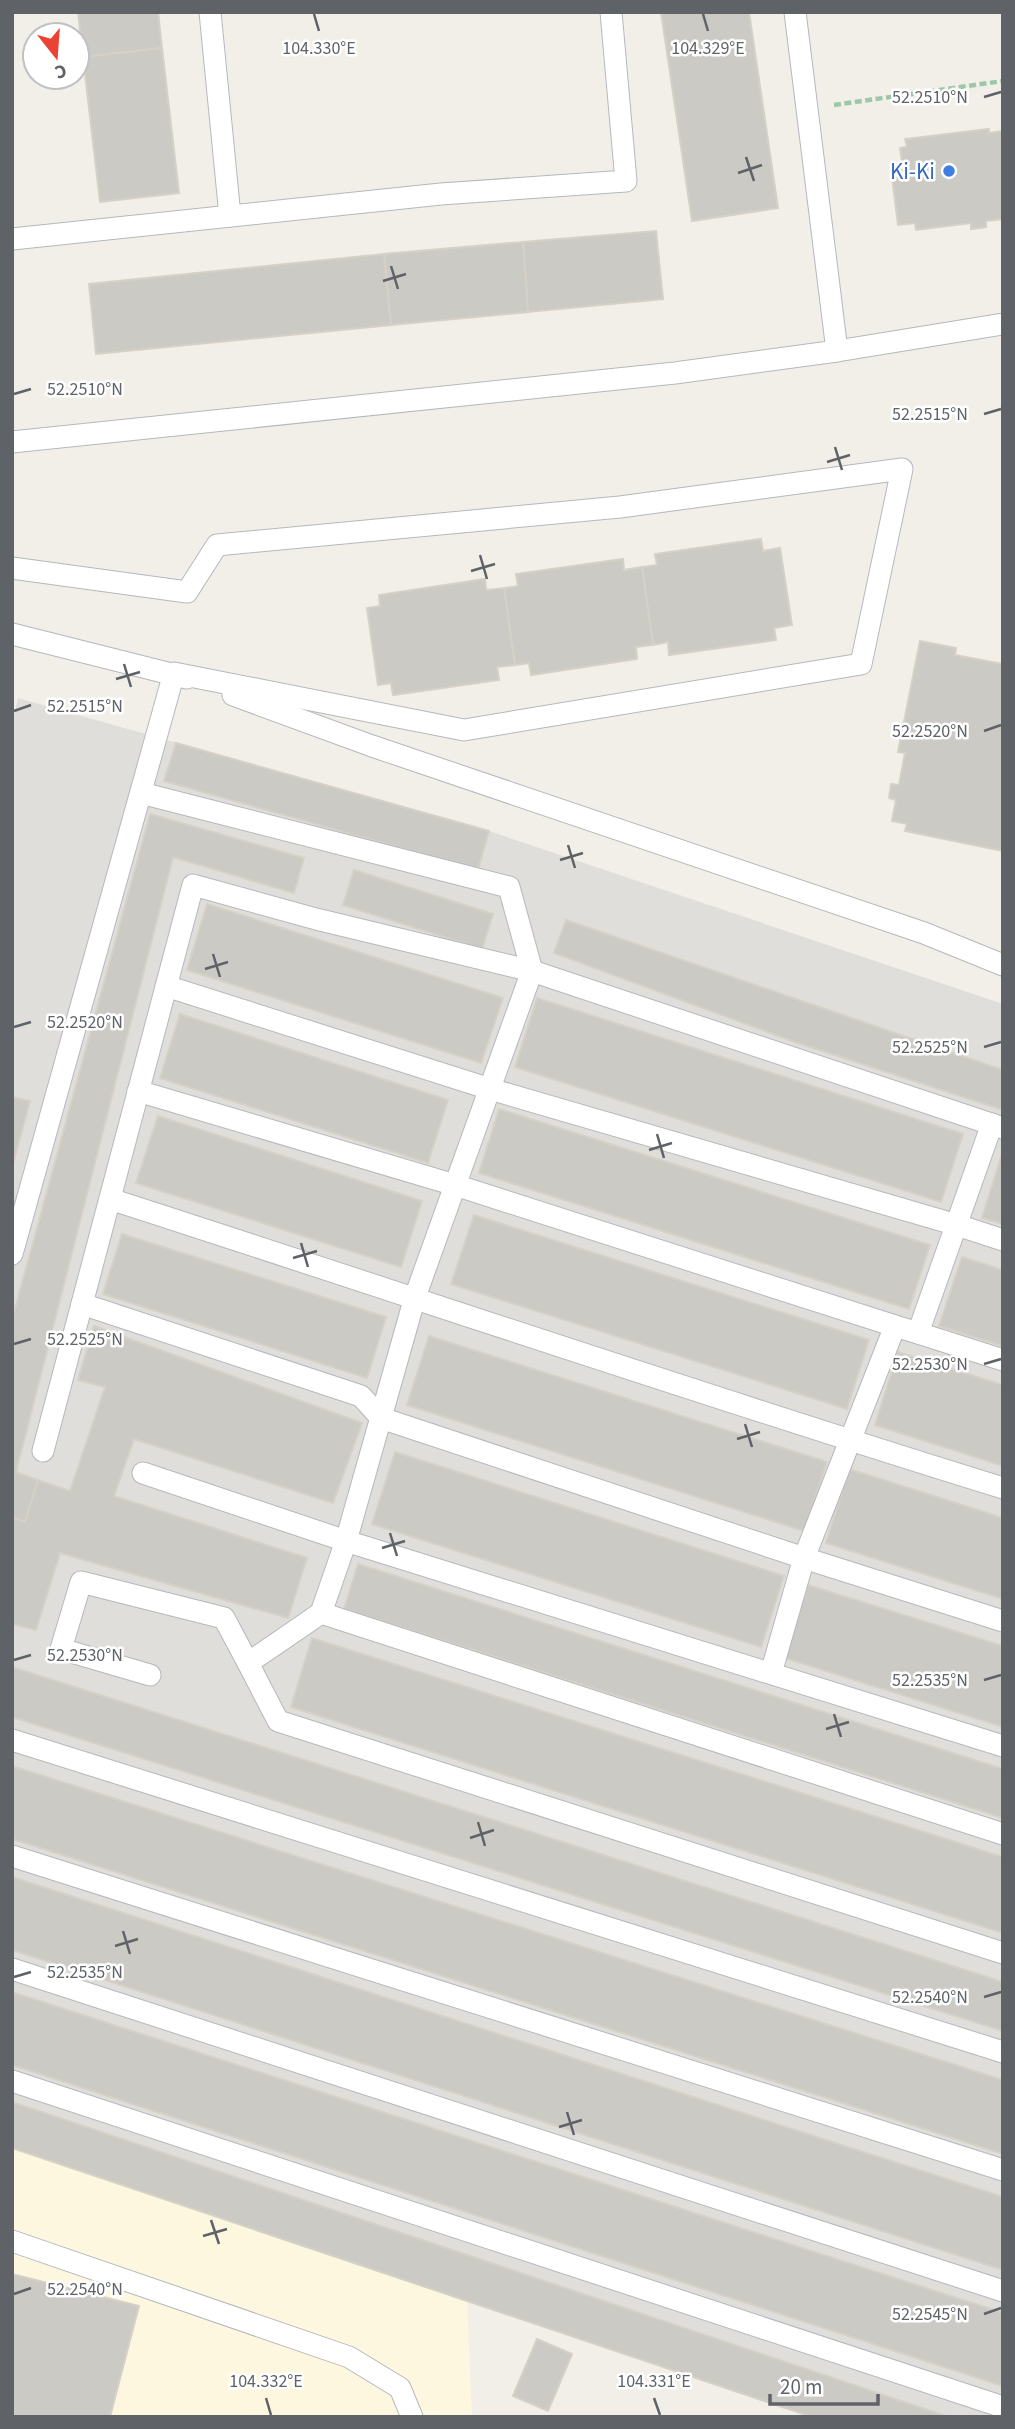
<svg xmlns="http://www.w3.org/2000/svg" width="1015" height="2429" font-family="'Source Sans 3',sans-serif">
<rect width="100%" height="100%" fill="#f1efe8"/>
<!-- commercial -->
<polygon fill="#fef7e0" points="12,2148 467,2301 472,2417 12,2417"/>
<!-- industrial -->
<polygon fill="#e0deda" points="18,698 489,831 1003,1004 1003,2417 812,2417 12,2148 12,723"/>
<!-- building -->
<g fill="#cccac5" stroke="#d6d1c6" stroke-width="2">
<polygon points="78,12 158,12 162,48 83,57"/>
<polygon points="661,12 749,12 778,208 692,221"/>
<polygon points="162,48 179,193 100,202 83,57"/>
<polygon points="989,129 989,133 1003,131 1003,219 986,221 986,227 971,229 971,223 916,230 915,223 898,225 892,177 894,177 893,171 903,170 900,148 907,147 905,139"/>
<polygon points="656,231 663,299 528,312 523,242"/>
<polygon points="523,242 528,312 391,325 384,254"/>
<polygon points="384,254 391,325 96,354 89,284"/>
<polygon points="761,539 763,551 780,548 792,625 774,628 776,640 669,655 668,642 653,645 642,567 657,565 655,554"/>
<polygon points="623,559 624,570 642,567 653,645 636,647 637,659 531,675 529,663 515,665 504,588 518,586 516,574"/>
<polygon points="485,579 486,590 504,588 515,665 497,667 499,680 393,695 391,683 378,685 367,608 380,606 379,595"/>
<polygon points="920,641 956,648 955,655 1003,664 1003,851 905,831 907,824 892,821 896,800 889,798 891,784 899,785 905,753 898,752"/>
<polygon points="176,743 489,831 478,870 164,781"/>
<polygon points="150,814 304,858 294,893 173,857 16,1472 38,1480 25,1522 12,1517 12,1320"/>
<polygon points="354,870 493,914 482,949 343,905"/>
<polygon points="207,904 503,998 481,1063 187,970"/>
<polygon points="566,920 1003,1070 1003,1110 792,1041 554,953"/>
<polygon points="537,998 963,1134 941,1202 515,1067"/>
<polygon points="180,1014 448,1100 428,1163 160,1078"/>
<polygon points="12,1097 30,1101 12,1167"/>
<polygon points="499,1109 930,1245 909,1309 479,1173"/>
<polygon points="158,1116 422,1201 401,1267 136,1183"/>
<polygon points="1002,1154 1003,1154 1003,1224 982,1218"/>
<polygon points="474,1215 869,1340 847,1409 451,1284"/>
<polygon points="122,1234 386,1317 367,1378 103,1294"/>
<polygon points="962,1257 1003,1270 1003,1346 939,1326"/>
<polygon points="94,1326 362,1423 333,1503 134,1439 114,1496 307,1558 288,1618 60,1553 36,1630 12,1624 12,1517 25,1522 38,1480 70,1491 105,1387 78,1380"/>
<polygon points="429,1336 827,1462 804,1531 407,1405"/>
<polygon points="898,1352 1003,1385 1003,1466 875,1425"/>
<polygon points="395,1452 784,1576 761,1647 372,1524"/>
<polygon points="849,1469 1003,1518 1003,1599 826,1543"/>
<polygon points="358,1564 1003,1769 1003,1818 344,1609"/>
<polygon points="808,1585 1003,1646 1003,1727 785,1658"/>
<polygon points="312,1638 1003,1857 1003,1933 291,1707"/>
<polygon points="12,1667 1003,1982 1003,2031 12,1717"/>
<polygon points="12,1766 1003,2080 1003,2154 12,1839"/>
<polygon points="12,1877 1003,2197 1003,2270 12,1950"/>
<polygon points="12,1992 1003,2313 1003,2386 12,2065"/>
<polygon points="12,2102 949,2417 812,2417 12,2148"/>
<polygon points="12,2274 139,2306 110,2417 12,2417"/>
<polygon points="537,2339 572,2354 548,2411 513,2396"/>
</g>
<g fill="none" stroke-linecap="round" stroke-linejoin="round">
<!-- lane casing -->
<g stroke="#b5b8bc" stroke-width="23">
<g id="lane">
<polyline points="210,12 230,216"/>
<polyline points="12,239 441,194 626,181 611,12"/>
<polyline points="837,351 1003,324"/>
<polyline points="12,442 675,373 837,351 795,12"/>
<polyline points="12,568 187,592 217,545 620,507 902,469 861,664 464,730 174,673 12,1254"/>
<polyline points="12,634 187,678"/>
<polyline points="233,695 372,746 924,933 1003,965"/>
<polyline points="141,793 509,887 532,971 415,1297 346,1541 321,1613 248,1663 278,1721 1003,1953"/>
<polyline points="166,986 490,1089 957,1225 1003,1240"/>
<polyline points="138,1091 455,1185 895,1326"/>
<path d="M110 1199C408 1295 704 1396 1003 1488"/>
<polyline points="82,1304 361,1396 381,1418 804,1558 1003,1621"/>
<polyline points="918,1333 1003,1360"/>
<polyline points="43,1451 193,885 316,919 532,971 1003,1128"/>
<polyline points="143,1473 346,1541 1003,1746"/>
<polyline points="321,1613 1003,1834"/>
<polyline points="771,1673 804,1558 895,1326 918,1333 992,1124"/>
<polyline points="150,1675 61,1649 81,1582 224,1618 248,1663"/>
<polyline points="12,1740 1003,2052"/>
<polyline points="12,1856 1003,2170"/>
<polyline points="12,1969 1003,2291"/>
<polyline points="12,2081 1003,2407"/>
<polyline points="12,2241 349,2357 400,2388 412,2417"/>
</g>
</g>
<!-- path -->
<polyline stroke="#9cc7a9" stroke-width="4.5" stroke-dasharray="7 3.5" stroke-linecap="butt" points="834,105 1003,81"/>
<!-- lane -->
<use href="#lane" stroke="#fff" stroke-width="21"/>
</g>
<!-- ticks -->
<path fill="none" stroke="#5f6368" stroke-width="2.5" d="M314 14 319 31M703 14 708 31M984 97 1001 92M746 157 754 181M738 173 762 165M391 266 398 289M383 281 406 274M14 394 31 389M984 414 1001 409M835 447 842 470M827 462 850 455M480 555 487 579M471 571 495 564M124 664 131 687M116 679 140 672M14 711 31 705M984 731 1001 725M568 845 575 868M560 860 583 853M213 954 220 977M205 969 228 962M14 1027 31 1022M984 1047 1001 1042M657 1134 664 1158M649 1150 672 1143M301 1243 308 1267M293 1258 317 1251M14 1344 31 1339M984 1364 1001 1359M745 1424 752 1447M737 1439 760 1432M390 1533 397 1556M382 1548 405 1541M14 1660 31 1655M984 1680 1001 1675M834 1714 841 1737M826 1729 849 1722M478 1822 485 1846M470 1838 494 1830M123 1931 130 1954M115 1946 138 1939M14 1977 31 1972M984 1997 1001 1992M567 2112 574 2135M559 2127 582 2120M211 2220 219 2244M203 2236 227 2229M14 2294 31 2288M984 2314 1001 2308M266 2398 271 2415M654 2398 660 2415"/>
<!-- markers -->
<circle fill="#3f7fe0" stroke="#fff" stroke-width="2.5" cx="949" cy="171" r="7"/>
<g text-anchor="middle" dominant-baseline="central" stroke-width="5" stroke-linejoin="round" paint-order="stroke">
<!-- shop labels -->
<g font-size="23" fill="#366cbe" stroke="#fff" text-anchor="end">
<text x="935" y="171">Ki-Ki</text>
</g>
</g>
<g font-size="18" text-anchor="middle" fill="#5f6368" stroke="#fff" stroke-width="5" stroke-linejoin="round" paint-order="stroke">
<text x="319" y="54">104.330°E</text>
<text x="708" y="54">104.329°E</text>
<text x="930" y="103">52.2510°N</text>
<text x="85" y="395">52.2510°N</text>
<text x="930" y="420">52.2515°N</text>
<text x="85" y="712">52.2515°N</text>
<text x="930" y="737">52.2520°N</text>
<text x="85" y="1028">52.2520°N</text>
<text x="930" y="1053">52.2525°N</text>
<text x="85" y="1345">52.2525°N</text>
<text x="930" y="1370">52.2530°N</text>
<text x="85" y="1661">52.2530°N</text>
<text x="930" y="1686">52.2535°N</text>
<text x="85" y="1978">52.2535°N</text>
<text x="930" y="2003">52.2540°N</text>
<text x="85" y="2295">52.2540°N</text>
<text x="930" y="2320">52.2545°N</text>
<text x="266" y="2387">104.332°E</text>
<text x="654" y="2387">104.331°E</text>
</g>
<!-- border -->
<rect width="1015" height="2429" fill="none" stroke="#5f6368" stroke-width="28"/>
<!-- north arrow -->
<g transform="translate(56 56) rotate(163)"><circle r="33" fill="#ffffff" stroke="#bfc1c3" stroke-width="2"/>
<path d="M0-5L12 26L0 18L-12 26Z" fill="#ea4335"/>
<text y="-10" font-size="19" font-weight="bold" text-anchor="middle" fill="#5f6368">С</text>
</g>
<!-- scale -->
<path d="M770 2394v10h108v-10" fill="none" stroke="#5f6368" stroke-width="3.5"/>
<text x="780" y="2394" font-size="21" fill="#5f6368" stroke="#ffffff" stroke-width="5" paint-order="stroke">20 m</text>
</svg>
